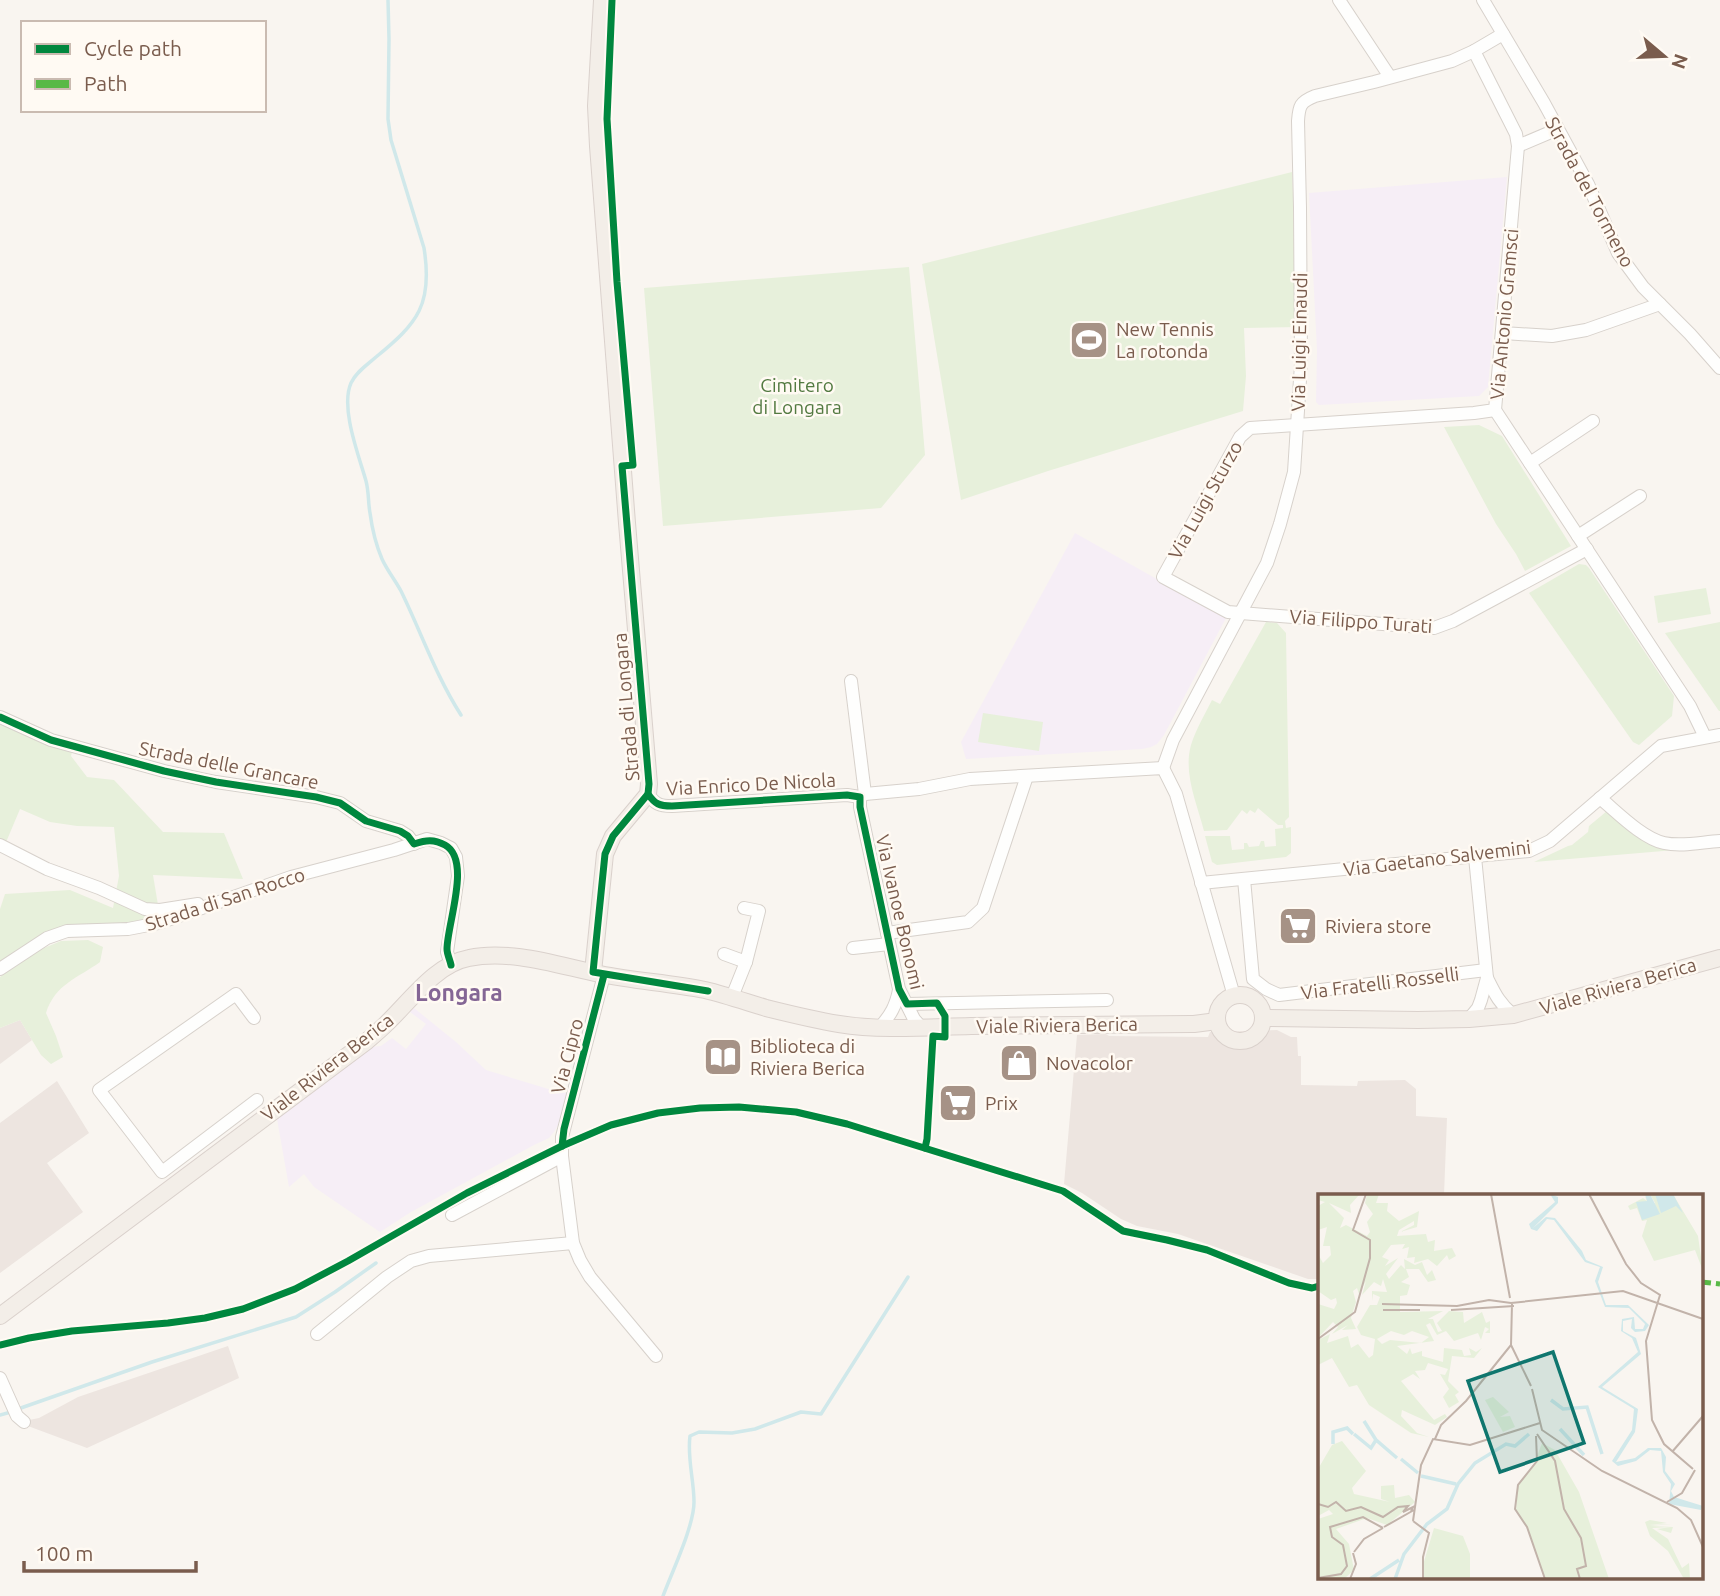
<svg xmlns="http://www.w3.org/2000/svg" width="1720" height="1596" font-family="Ubuntu,sans-serif">
<rect width="100%" height="100%" fill="#f9f5f0"/>
<!-- industrial -->
<g fill="#ede5e0">
<polygon points="20,1020 32,1040 0,1064 0,1028"/>
<polygon points="1277,1030 1291,1037 1297,1037 1298,1056 1301,1056 1301,1085 1357,1086 1358,1081 1405,1080 1416,1089 1416,1116 1447,1118 1444,1195 1319,1195 1319,1279 1308,1279 1178,1234 1137,1226 1121,1219 1082,1193 1064,1184 1077,1035 1106,1034 1109,1036 1208,1037 1210,1032"/>
<polygon points="57,1081 89,1133 47,1163 83,1212 0,1273 0,1123"/>
<polygon points="228,1346 239,1378 87,1448 28,1426 29,1420 39,1418 78,1397"/>
</g>
<!-- education -->
<g fill="#f6eef6">
<polygon points="1507,177 1488,387 1479,396 1319,405 1316,402 1317,350 1309,193"/>
<polygon points="1075,533 1226,618 1164,735 1157,744 1151,747 1142,749 966,759 961,742"/>
<polygon points="414,1008 456,1042 486,1070 555,1091 569,1093 562,1118 554,1132 549,1138 534,1145 411,1212 380,1232 314,1187 304,1174 289,1187 277,1119 372,1047 381,1046 392,1038 406,1049 426,1024 410,1012"/>
</g>
<!-- green -->
<g fill="#e7f0db">
<polygon points="1292,172 1299,327 1244,328 1246,376 1243,411 1048,471 961,500 922,264"/>
<polygon points="909,267 925,455 881,508 663,526 644,288"/>
<polygon points="1479,425 1502,436 1571,546 1525,571 1516,554 1496,524 1444,427"/>
<polygon points="1579,564 1586,565 1589,568 1674,696 1672,716 1639,745 1633,742 1529,593"/>
<polygon points="1706,588 1711,614 1658,623 1654,596"/>
<path d="M1266 622 1277 623 1286 633 1289 817 1285 821 1286 828 1291 827V853L1286 857 1217 865 1212 862 1205 836H1230L1232 850 1244 849V843H1247L1249 847 1259 846 1261 841H1264L1265 847 1276 846 1275 829 1283 828V825H1278L1258 808 1255 813 1250 810 1247 814 1242 810 1227 830 1204 831C1197 804 1183 773 1191 745 1196 729 1205 714 1212 700L1220 704Z"/>
<polygon points="1720,622 1720,711 1719,711 1665,633"/>
<polygon points="983,713 1043,722 1039,751 978,742"/>
<polygon points="0,718 73,748 71,756 87,777 114,780 163,832 224,833 243,879 153,875 160,917 126,926 46,932 0,962 0,909 5,894 70,890 113,908 119,876 114,827 77,826 50,822 20,809 4,847 0,845"/>
<polygon points="1607,811 1675,850 1534,862 1568,846 1572,845 1588,832 1589,826"/>
<path d="M88 940 103 947 100 962C78 978 55 984 46 1013L56 1036 63 1057 51 1064 41 1055 20 1020 0 1028V977L32 953 61 941Z"/>
</g>
<g fill="none" stroke-linecap="round" stroke-linejoin="round">
<!-- stream -->
<g stroke="#d0e8ea" stroke-width="3.5">
<path d="M388 0 389 39 388 119 391 140 424 248C433 304 418 323 376 357 367 365 356 372 351 383 340 408 359 456 366 481 369 492 368 503 370 513 372 528 376 545 382 559 387 570 395 580 401 591 421 632 436 676 461 715"/>
<polyline points="18,1409 152,1362 296,1317 335,1292 376,1263"/>
<polyline points="0,1415 11,1412"/>
<path d="M663 1596C672 1572 694 1526 694 1502 694 1480 687 1458 690 1436L699 1432 732 1433 755 1429 801 1412 821 1414 908 1277"/>
</g>
<!-- minor casing -->
<g stroke="#d7d1cb" stroke-width="14">
<g id="minor">
<polyline points="1339,0 1390,77"/>
<polyline points="1483,0 1544,103 1588,184 1618,253 1643,287 1690,334 1720,368"/>
<polyline points="1474,51 1516,134 1518,146 1495,410 1474,413 1250,428 1240,437 1163,577 1228,612 1434,628 1453,621 1587,549"/>
<polyline points="1518,146 1558,129"/>
<polyline points="1503,333 1552,336 1586,330 1660,304"/>
<polyline points="1495,410 1690,706 1705,737"/>
<polyline points="1530,463 1593,421"/>
<polyline points="1578,536 1640,496"/>
<polyline points="851,681 865,794"/>
<polyline points="0,717 51,740 164,771 216,782 316,797 340,803 366,821 400,831 408,836 414,844"/>
<path d="M1163 768 1173 740 1267 563 1280 524 1294 472 1301 364 1300 208 1298 121C1299 106 1300 102 1315 96L1374 82 1452 61 1474 51 1503 34"/>
<path d="M648 794C655 804 659 806 672 806L847 795 860 797 865 794 919 789 970 779 1163 768 1176 794 1234 996"/>
<polyline points="860,797 860,807 899,989 914,1019 921,1027"/>
<path d="M1600 798C1617 812 1642 838 1664 843 1682 847 1702 842 1720 841"/>
<polyline points="0,845 47,869 99,888 145,909 160,910 198,904"/>
<polyline points="1244,879 1253,979 1266,989 1279,995 1486,970"/>
<polyline points="1201,883 1529,851 1550,841 1661,746 1720,735"/>
<polyline points="887,933 968,922 983,908 1027,776"/>
<polyline points="853,948 889,944"/>
<polyline points="724,954 746,962"/>
<polyline points="0,969 47,938 67,931 128,929 159,923 291,877 394,850 427,839 441,843 451,848 456,857 458,876 447,952 451,965"/>
<polyline points="604,975 562,1137 562,1156 573,1243 580,1260 590,1277 656,1356"/>
<path d="M1487 978C1495 994 1499 1003 1513 1015"/>
<polyline points="732,997 746,962 759,911 744,908"/>
<polyline points="907,1004 1107,1000"/>
<polyline points="254,1018 236,994 99,1090 162,1172 257,1100"/>
<polyline points="1469,1019 1478,1008 1481,1000 1487,978 1475,857"/>
<path d="M880 1027C891 1015 896 1005 899 990"/>
<polyline points="452,1215 562,1156"/>
<polyline points="317,1334 387,1277 411,1261 429,1256 573,1243"/>
<polyline points="0,1378 17,1416 24,1422"/>
</g>
</g>
<!-- major casing -->
<g stroke="#dad1cc" stroke-width="18">
<g id="major">
<polyline points="593,972 605,854 613,836 648,794 649,784 627,523 598,146 596,106 602,0"/>
<circle cx="1240" cy="1018" r="23"/>
<polyline points="1263,1018 1418,1020 1469,1019 1513,1015 1720,958"/>
<path d="M0 1316 367 1041C374 1035 381 1029 387 1023 410 1001 436 964 469 958 511 949 560 966 600 974 635 981 670 983 705 990 726 995 746 1002 766 1008 790 1014 815 1020 839 1024 882 1031 928 1027 971 1026 1046 1025 1120 1025 1194 1024L1217 1021"/>
</g>
</g>
<!-- minor -->
<use href="#minor" stroke="#fefefd" stroke-width="12"/>
<!-- major -->
<use href="#major" stroke="#f3eee8" stroke-width="16"/>
<!-- quiet -->
<polyline stroke="#58b947" stroke-width="5" stroke-dasharray="10 5" stroke-linecap="butt" points="1701,1282 1720,1284"/>
<!-- cycleway casing -->
<g stroke="#fffaf3" stroke-width="11">
<g id="cycleway">
<polyline points="612,0 607,119 617,282 633,465 622,466 649,784 648,794 613,836 605,854 593,972 708,991"/>
<path d="M0 717 51 740 164 771 216 782 316 797 340 803 366 821 400 831 408 836 414 844C426 840 434 839 445 845 472 860 447 924 447 949 447 954 450 960 451 965"/>
<path d="M648 794C655 804 659 806 672 806L847 795 860 797V807L899 989 907 1004 937 1003 945 1016V1037L933 1036 927 1139 925 1148"/>
<polyline points="562,1146 564,1129 604,975"/>
<polyline points="0,1345 29,1338 72,1331 168,1323 205,1318 243,1309 295,1289 348,1261 467,1193 562,1146 611,1125 658,1113 700,1108 739,1107 796,1112 847,1124 1063,1191 1123,1231 1167,1240 1207,1250 1289,1283 1312,1288 1319,1286"/>
</g>
</g>
<!-- cycleway -->
<use href="#cycleway" stroke="#00873e" stroke-width="7"/>
</g>
<!-- icons -->
<defs>
<g id="stadium-square" transform="scale(2.0125)"><rect x="-9" y="-9" width="18" height="18" rx="4" fill="#a69286" stroke="#fffaf3"/><path d="M0-5a6.5 5 0 1 0 0 10a6.5 5 0 1 0 0-10ZM-3.5-1.8h7v3.6h-7Z" fill="#fff"/></g>
<g id="supermarket-square" transform="scale(2.0125)"><rect x="-9" y="-9" width="18" height="18" rx="4" fill="#a69286" stroke="#fffaf3"/><path d="M-6-5.5h2.5l.6 2H6L4.5 2H-2.5L-4.4-4H-6ZM-1.5 3.2a1.3 1.3 0 1 0 .1 0ZM3 3.2a1.3 1.3 0 1 0 .1 0Z" fill="#fff"/></g>
<g id="library-square" transform="scale(2.0125)"><rect x="-9" y="-9" width="18" height="18" rx="4" fill="#a69286" stroke="#fffaf3"/><path d="M-6-4Q-3-5.5-.7-3.5V5Q-3 3-6 4ZM6-4Q3-5.5 .7-3.5V5Q3 3 6 4Z" fill="#fff"/></g>
<g id="shop-square" transform="scale(2.0125)"><rect x="-9" y="-9" width="18" height="18" rx="4" fill="#a69286" stroke="#fffaf3"/><path d="M-5-2.5h2.3a2.7 3.5 0 0 1 5.4 0H5L5.5 6h-11ZM-1.5-2.5h3a1.5 2.3 0 0 0-3 0Z" fill="#fff"/></g>
</defs>
<g fill-rule="evenodd">
<use href="#stadium-square" x="1089" y="340"/>
<use href="#supermarket-square" x="1298" y="926"/>
<use href="#library-square" x="723" y="1057"/>
<use href="#shop-square" x="1019" y="1063"/>
<use href="#supermarket-square" x="958" y="1103"/>
</g>
<g text-anchor="middle" dominant-baseline="central" stroke-width="5" stroke-linejoin="round" paint-order="stroke">
<!-- street labels -->
<g font-size="19" fill="#7a5c4d" stroke="#fffaf3">
<text transform="translate(1590 192) rotate(62)">Strada del Tormeno</text>
<text transform="translate(1504 314) rotate(-85)">Via Antonio Gramsci</text>
<text transform="translate(1299 342) rotate(-89)">Via Luigi Einaudi</text>
<text transform="translate(1205 500) rotate(-61)">Via Luigi Sturzo</text>
<text transform="translate(1361 621) rotate(4)">Via Filippo Turati</text>
<text transform="translate(626 707) rotate(-95)">Strada di Longara</text>
<text transform="translate(229 765) rotate(11)">Strada delle Grancare</text>
<text transform="translate(751 784) rotate(-3)">Via Enrico De Nicola</text>
<text transform="translate(1437 858) rotate(-7)">Via Gaetano Salvemini</text>
<text transform="translate(225 899) rotate(-18)">Strada di San Rocco</text>
<text transform="translate(900 912) rotate(77)">Via Ivanoe Bonomi</text>
<text transform="translate(1380 983) rotate(-7)">Via Fratelli Rosselli</text>
<text transform="translate(1618 986) rotate(-16)">Viale Riviera Berica</text>
<text transform="translate(1057 1025) rotate(-1)">Viale Riviera Berica</text>
<text transform="translate(567 1056) rotate(-75)">Via Cipro</text>
<text transform="translate(327 1067) rotate(-38)">Viale Riviera Berica</text>
</g>
<!-- poi labels -->
<g font-size="19" fill="#7a5c4d" stroke="#fffaf3" text-anchor="start">
<text x="1116" y="329">New Tennis<tspan x="1116" dy="22">La rotonda</tspan></text>
<text x="1325" y="926">Riviera store</text>
<text x="750" y="1046">Biblioteca di<tspan x="750" dy="22">Riviera Berica</tspan></text>
<text x="1046" y="1063">Novacolor</text>
<text x="985" y="1103">Prix</text>
</g>
<!-- park labels -->
<g font-size="19" fill="#537a41" stroke="#fffaf3">
<text x="797" y="385">Cimitero<tspan x="797" dy="22">di Longara</tspan></text>
</g>
<!-- quarter labels -->
<g font-size="23" font-weight="bold" fill="#846695" stroke="#fffaf3">
<text x="459" y="992">Longara</text>
</g>
</g>
<!-- overview -->
<g transform="translate(1318 1194)">
<rect width="385" height="385" fill="#f9f5f0"/>
<path d="M0 0H42L32 11 33 19 11 9 26 24 22 34 28 31 49 42 52 38 49 28 55 20 47 9 49 0H61L58 9H70L69 17 81 27 101 17 99 33 82 38 96 31V27L81 36 79 42 108 40 110 48 117 46 116 57 134 54 138 62 131 66 129 61 119 72 110 65 96 69 97 63 89 64 91 53 84 55 87 50 73 51 64 63 71 66 67 72 80 64 68 80 71 85 83 71 87 75 86 65 97 71 104 68 109 81 114 76 118 86 110 88 101 75H88L91 83 83 88 92 91 89 101 82 102V118L125 117 110 125H115L120 138 124 137 119 129 131 117 145 118 146 129 164 118 168 129 172 127V139H167L171 135 167 133 163 146 160 139 136 147 128 137 119 141 112 129 108 131 116 147 79 152 89 160 92 154 94 160 104 157V162L125 168 126 154 144 156 146 162 153 161 151 154 158 158 164 154 156 164 134 162 130 187 141 198 137 201 141 208 131 214 125 203 131 195 122 180 127 181 130 175 110 169 107 176 97 177 102 185 95 180 83 187 116 226 127 220 129 223 117 231 84 216 83 222 99 239 111 243 93 239 51 211 39 191 31 193 14 164 0 171V146L12 140 9 149 30 142 33 154 40 150 51 164 55 161 57 145 43 141 39 133 52 111H59L62 103 55 100 54 107V97L69 98 65 85 63 92 56 88 44 101 48 87 41 100 39 94 35 97 38 108 33 124 38 135 24 136 30 131 14 140 20 133 15 128 0 144V110L16 115 19 109 18 104 13 106 0 97V60L5 69 13 61 12 52H5L9 33 0 36V12L7 8 0 6ZM73 137 86 141 94 137 111 143 103 149 72 146 64 150 59 145ZM326 0 332 11 337 9 332 0H345L347 5 356 2 380 42 385 77 377 56 336 67 324 42 329 26 324 27 319 14 312 16 310 12 325 4 329 7ZM175 203 191 218 182 223 192 222 197 233 185 238 167 206ZM24 247 48 277 34 294 36 300 72 308 63 305V292L76 291 77 304 91 301 97 308 69 331 49 324 18 335 31 350 36 376 26 385H0V325L15 320 11 316 0 322V275L14 251ZM224 249 237 256 261 298 291 385H227L209 333 198 317 200 291 215 273ZM332 326 349 329 331 331 354 330 332 332 355 333 353 339 339 335 353 333 334 334 350 345 364 374 371 369 372 385H366L350 357 332 342 327 328ZM116 334 145 342 152 360V385H105V371Z" fill="#e7f0db" fill-rule="evenodd"/>
<path d="M232 0 240 3V9L215 34 228 23 237 24 264 57 268 66 285 73 280 88 288 111H310L331 131 327 137 317 138 313 134 314 125 305 127V137L318 144 323 160 284 193 320 215 317 238 298 268 317 264 330 254H343L348 263 347 277 357 290 353 297 356 303 385 312 383 316 351 310 353 290 345 278 343 257 332 256 318 267 300 272 294 267 314 236 316 215 280 193 320 158 314 144 303 137 304 125 316 123 317 135H325L327 130 311 114 287 113 277 87 282 73 267 68 236 26 229 25 219 37 213 35 211 30 237 8ZM327 0H332L342 20 324 26 318 8 329 7ZM337 0H355L365 19 358 12 343 19Z" fill="#d0e8ea"/>
<path fill="none" stroke="#d0e8ea" stroke-width="3.5" d="M233 206 245 215 269 213 284 260M46 227 58 246M242 235 266 261M36 240 53 254 58 246 79 264M15 250V238L29 234 35 240M83 265 100 279M103 282 138 290M52 385 81 366M77 385 86 360 109 330 129 315 140 290 157 269 188 250 197 252 211 240"/>
<path fill="none" stroke="#c2b3aa" stroke-width="2" d="M173 0 192 104M271 0 308 70 323 89 342 101 328 147 334 226 346 250 375 275M64 110 139 112 171 106 193 109 305 97 385 125M194 110 193 151 213 192M65 116H102M133 116 196 112M0 145 37 118 52 64V46L35 36 48 0M214 195 224 236 284 277 359 314 373 326 385 353M219 240 237 267 246 315 263 344 268 372 259 375 262 385M218 242 219 267 200 291 197 315 209 333 227 385M117 245 123 231 148 207 193 151M354 258 385 222M349 308 364 299 377 276M0 310 10 313 18 308 28 317 43 313 65 323 80 313 90 312 85 318 95 313 93 317M95 327 111 339 105 363V385M95 327 103 271 115 245 152 251 222 229M66 333 96 316M36 358 46 345 65 334M0 384 23 380 29 372 25 351 14 343 12 333 45 323 65 334M32 385 38 370 35 359"/>
<path fill="#0f766e" fill-opacity="0.15" stroke="#0f766e" stroke-width="3.5" d="M235 158 266 249 182 278 150 187Z"/>
<rect width="385" height="385" fill="none" stroke="#7a5c4d" stroke-width="3.5"/>
</g>
<!-- legend -->
<rect x="21" y="21" width="245" height="91" fill="#fffaf3" stroke="#cabbb1" stroke-width="2"/>
<rect x="35" y="44" width="35" height="10" fill="#00873e" stroke="#cabbb1" stroke-width="2"/>
<text x="84" y="56" font-size="21" fill="#7a5c4d">Cycle path</text>
<rect x="35" y="79" width="35" height="10" fill="#58b947" stroke="#cabbb1" stroke-width="2"/>
<text x="84" y="91" font-size="21" fill="#7a5c4d">Path</text>
<!-- north arrow -->
<g transform="translate(1664 56) rotate(109)" stroke="#fffaf3" stroke-width="5" paint-order="stroke">
<path d="M0-5L12 26L0 18L-12 26Z" fill="#7a5c4d"/>
<text y="-10" font-size="19" font-weight="bold" text-anchor="middle" fill="#7a5c4d">N</text>
</g>
<!-- scale -->
<path d="M24 1561v10h172v-10" fill="none" stroke="#7a5c4d" stroke-width="3.5"/>
<text x="35" y="1561" font-size="21" fill="#7a5c4d" stroke="#fffaf3" stroke-width="5" paint-order="stroke">100 m</text>
</svg>
